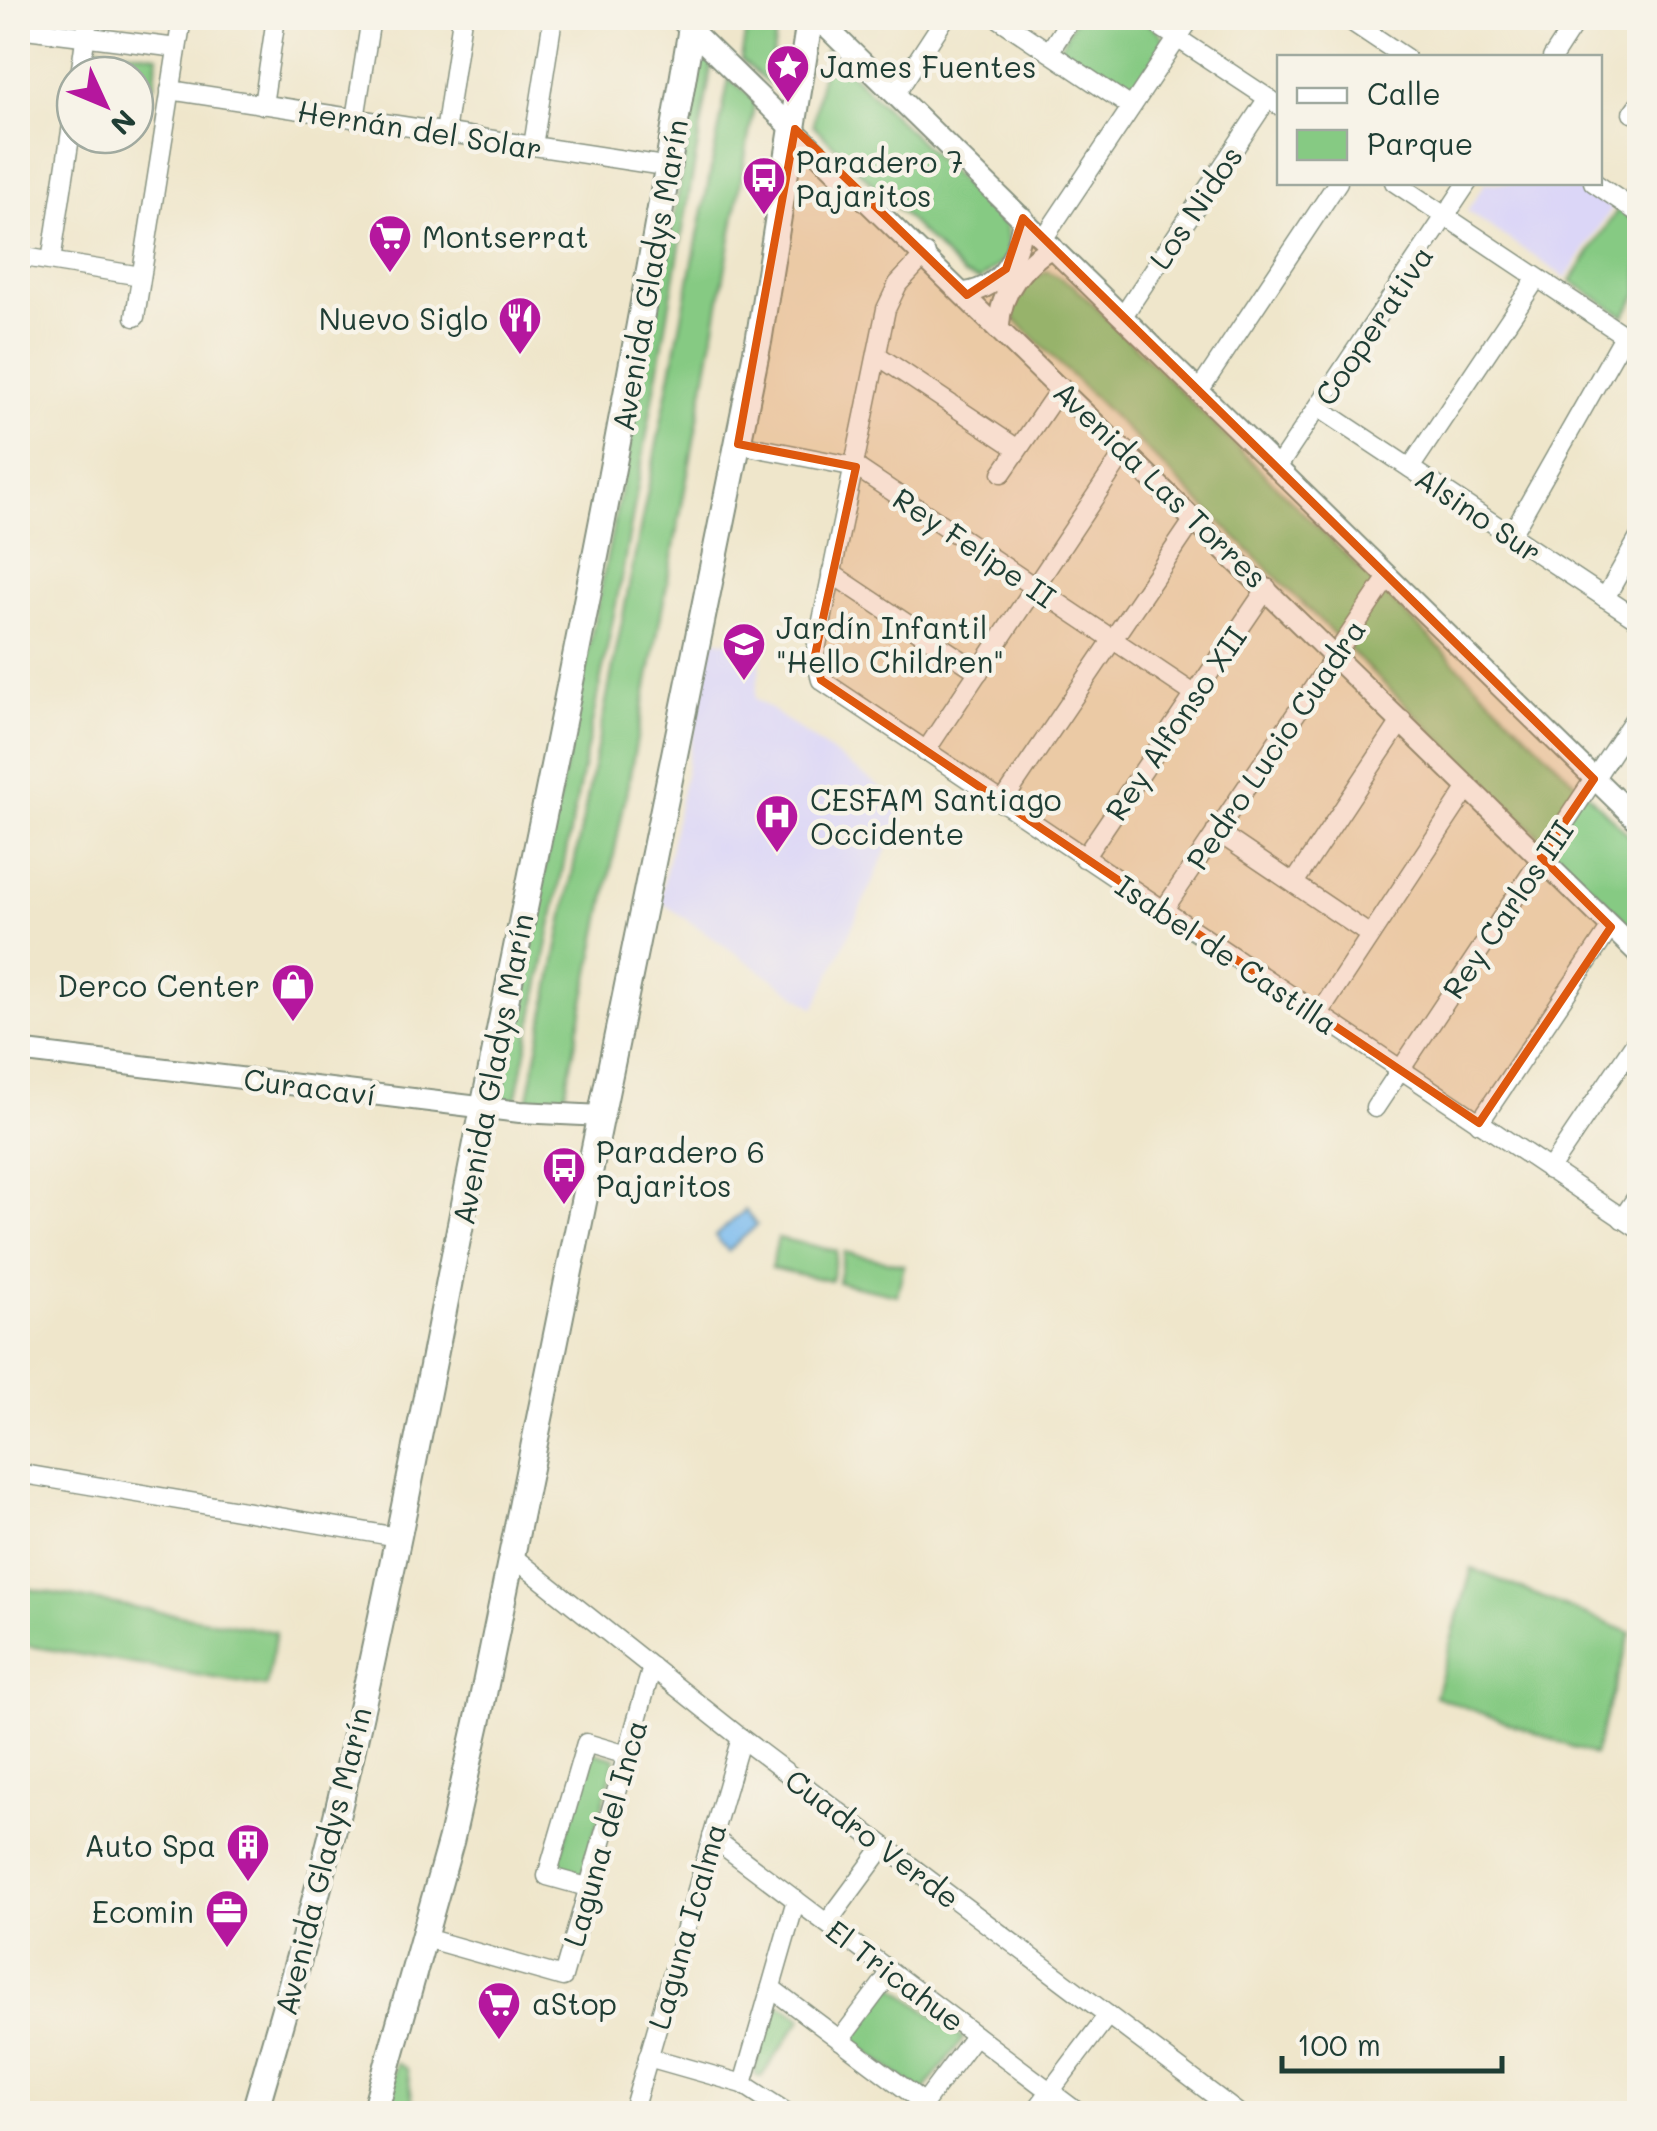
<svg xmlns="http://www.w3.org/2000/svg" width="1657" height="2131" font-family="Mali,sans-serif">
<rect width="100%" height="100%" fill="#f7f3e8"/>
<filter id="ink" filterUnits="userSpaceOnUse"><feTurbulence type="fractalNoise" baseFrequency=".01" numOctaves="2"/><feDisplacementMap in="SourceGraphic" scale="20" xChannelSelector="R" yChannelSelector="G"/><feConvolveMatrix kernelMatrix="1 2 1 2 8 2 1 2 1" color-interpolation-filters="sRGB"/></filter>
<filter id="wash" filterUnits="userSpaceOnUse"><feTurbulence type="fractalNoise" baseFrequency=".0048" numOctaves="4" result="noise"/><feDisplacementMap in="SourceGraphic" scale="40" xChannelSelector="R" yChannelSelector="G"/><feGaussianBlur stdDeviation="2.25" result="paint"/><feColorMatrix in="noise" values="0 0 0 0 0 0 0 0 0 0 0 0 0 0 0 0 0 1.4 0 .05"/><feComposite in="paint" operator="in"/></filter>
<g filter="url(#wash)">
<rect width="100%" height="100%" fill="#efe6cb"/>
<!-- built -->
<g fill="#dbd6f7">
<polygon points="1485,183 1573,183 1612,208 1566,278 1467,211"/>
<polygon points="712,639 763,648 755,698 907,806 815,1008 660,901"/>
</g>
<!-- green -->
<g fill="#86ca83" stroke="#52845c" stroke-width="2.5">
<polygon points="748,18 778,18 769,84 741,59"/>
<path d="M1075 18C1105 18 1152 9 1166 43L1132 94 1125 95 1058 51Z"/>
<polygon points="88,45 158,55 154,85 135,82 135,75 84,75"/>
<polygon points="826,49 1006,226 1009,257 980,280 964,275 813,125"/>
<polygon points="701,51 712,64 624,564 516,1101 498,1099 670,243"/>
<path d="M729 78 755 100C697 437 632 773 562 1108L527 1103Z"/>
<polygon points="1618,209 1639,223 1639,293 1624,316 1571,281"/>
<polygon points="1047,271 1073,285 1639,845 1639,935 1008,313 1018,286"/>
<polygon points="778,1238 837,1251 831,1281 771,1268"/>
<polygon points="844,1252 904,1265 897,1295 838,1282"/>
<polygon points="1472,1569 1631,1633 1594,1755 1435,1696"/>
<polygon points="18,1587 276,1632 266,1687 18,1644"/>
<polygon points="590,1751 616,1758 582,1879 556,1871"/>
<polygon points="891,1984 963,2039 922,2093 849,2038"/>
<polygon points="782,2005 802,2018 761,2077 754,2074 773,2008"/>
<polygon points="396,2063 407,2069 413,2103 410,2113 382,2114"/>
</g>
<!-- water -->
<polygon fill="#79baee" stroke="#4c7c91" stroke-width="2.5" points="745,1210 757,1225 728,1251 715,1236"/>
</g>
<g filter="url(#ink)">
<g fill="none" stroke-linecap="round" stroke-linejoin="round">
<!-- minor casing -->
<g stroke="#879280" stroke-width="21">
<g id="minor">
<polyline points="998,18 1131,107"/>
<polyline points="1147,18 1280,106"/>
<polyline points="1346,18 1406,58"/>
<polyline points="18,28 177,48"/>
<polyline points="1049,52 1071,18"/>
<polyline points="1552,58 1578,18"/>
<polyline points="80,75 88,18"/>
<polyline points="170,90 670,167"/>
<polyline points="896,93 945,18"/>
<polyline points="263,105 276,18"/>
<polyline points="1632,113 1640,102"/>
<polyline points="355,119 371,18"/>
<polyline points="445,133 462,18"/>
<polyline points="533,146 553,18"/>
<polyline points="1394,182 1640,346"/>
<polyline points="1593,182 1640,214"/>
<polyline points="1044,238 1191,18"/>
<polyline points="926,254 898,284 886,309 815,655 821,680 1640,1230"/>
<polyline points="18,256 141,276"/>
<polyline points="51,261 75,105"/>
<polyline points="1123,316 1268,98"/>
<polyline points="135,317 182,18"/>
<polyline points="877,355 1018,449"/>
<polyline points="1199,391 1338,182"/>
<polyline points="1318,407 1640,621"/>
<polyline points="738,444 856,467 1194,694"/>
<polyline points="1277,468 1468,182"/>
<polyline points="1410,468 1537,278"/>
<polyline points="1002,473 1061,387"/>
<polyline points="1511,535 1624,336"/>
<polyline points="831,573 979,672"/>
<polyline points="1605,598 1640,536"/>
<polyline points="925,752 1126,450"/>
<polyline points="1002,803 1195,518"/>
<polyline points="1216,831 1370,935"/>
<polyline points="1084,858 1267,588"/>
<polyline points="1294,883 1402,720"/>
<polyline points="1163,911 1388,577"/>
<polyline points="1318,1015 1469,786"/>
<polyline points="1375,1108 1640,710"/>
<polyline points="1479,1123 1611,927"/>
<polyline points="1549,1170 1640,1035"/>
<polyline points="1622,1219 1640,1192"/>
<polyline points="18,1473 398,1537"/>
<polyline points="512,1556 741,1738 1239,2114"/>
<polyline points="712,1837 1080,2114"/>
<polyline points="587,1887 547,1876 586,1743 627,1755"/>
<polyline points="827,1923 884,1846"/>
<polyline points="425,1938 563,1977 652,1667"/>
<polyline points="771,1988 924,2103"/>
<polyline points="840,2040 891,1972"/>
<polyline points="648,2057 743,2084 789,2114"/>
<polyline points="743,2084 796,1900"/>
<polyline points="632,2114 741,1738"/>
<polyline points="916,2114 975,2035"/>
<polyline points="1033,2114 1108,2015"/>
</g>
</g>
<!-- tertiary casing -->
<g stroke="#879280" stroke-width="24">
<g id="tertiary">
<polyline points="679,18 1640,955"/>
<polyline points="817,18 1640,823"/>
<path d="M965 293C1005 287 1018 254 1023 218"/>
<path d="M999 326C1000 291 1024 263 1052 247"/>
<polyline points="18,1051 520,1112 603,1116"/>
</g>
</g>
<!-- primary casing -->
<g stroke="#879280" stroke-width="29">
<g id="primary">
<path d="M254 2114C286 2003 319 1893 345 1781 398 1554 440 1324 486 1096 560 737 634 379 693 18"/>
<polyline points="374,2114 451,1840 479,1716 759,339 810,18"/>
</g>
</g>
<!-- minor -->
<use href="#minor" stroke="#fff" stroke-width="18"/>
<!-- tertiary -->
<use href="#tertiary" stroke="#fff" stroke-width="20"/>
<!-- primary -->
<use href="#primary" stroke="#fff" stroke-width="25"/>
</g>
</g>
<!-- marked area -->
<path fill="#de580e" fill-opacity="0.2" stroke="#de580e" stroke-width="8" stroke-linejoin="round" d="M795 129 967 295 1006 269 1023 218 1594 779 1541 857 1611 927 1479 1123 821 680 815 655 856 467 738 444Z"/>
<!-- icons -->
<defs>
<g id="sight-pin" transform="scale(2.25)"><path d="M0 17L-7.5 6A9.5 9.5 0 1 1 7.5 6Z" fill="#b5179e" stroke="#f7f3e8"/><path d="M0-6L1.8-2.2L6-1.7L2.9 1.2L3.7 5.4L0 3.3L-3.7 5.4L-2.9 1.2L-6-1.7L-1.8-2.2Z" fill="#fff"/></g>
<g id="bus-pin" transform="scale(2.25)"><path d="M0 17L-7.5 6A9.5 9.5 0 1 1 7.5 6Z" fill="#b5179e" stroke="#f7f3e8"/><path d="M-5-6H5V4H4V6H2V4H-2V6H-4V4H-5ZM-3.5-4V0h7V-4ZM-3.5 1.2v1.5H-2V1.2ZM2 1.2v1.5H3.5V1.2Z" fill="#fff"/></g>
<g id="supermarket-pin" transform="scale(2.25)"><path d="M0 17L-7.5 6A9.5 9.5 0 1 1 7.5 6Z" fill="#b5179e" stroke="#f7f3e8"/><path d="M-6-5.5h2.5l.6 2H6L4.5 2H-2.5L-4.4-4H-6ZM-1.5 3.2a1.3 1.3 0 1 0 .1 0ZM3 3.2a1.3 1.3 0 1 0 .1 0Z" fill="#fff"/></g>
<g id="restaurant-pin" transform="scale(2.25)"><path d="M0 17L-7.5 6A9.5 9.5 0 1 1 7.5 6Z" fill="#b5179e" stroke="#f7f3e8"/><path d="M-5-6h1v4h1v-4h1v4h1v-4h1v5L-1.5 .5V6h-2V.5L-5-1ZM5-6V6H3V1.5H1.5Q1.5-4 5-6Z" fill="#fff"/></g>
<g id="school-pin" transform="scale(2.25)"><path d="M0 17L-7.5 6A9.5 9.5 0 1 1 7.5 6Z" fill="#b5179e" stroke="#f7f3e8"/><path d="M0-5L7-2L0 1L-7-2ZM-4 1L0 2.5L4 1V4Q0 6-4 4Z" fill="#fff"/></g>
<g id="hospital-pin" transform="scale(2.25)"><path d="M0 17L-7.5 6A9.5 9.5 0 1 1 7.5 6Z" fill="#b5179e" stroke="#f7f3e8"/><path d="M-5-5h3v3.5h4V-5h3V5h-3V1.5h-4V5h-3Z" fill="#fff"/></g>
<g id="shop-pin" transform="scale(2.25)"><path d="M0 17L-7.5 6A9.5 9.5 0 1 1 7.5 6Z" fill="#b5179e" stroke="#f7f3e8"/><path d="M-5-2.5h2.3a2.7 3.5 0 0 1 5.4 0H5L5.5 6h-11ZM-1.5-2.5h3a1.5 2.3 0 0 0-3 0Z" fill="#fff"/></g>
<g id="building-pin" transform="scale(2.25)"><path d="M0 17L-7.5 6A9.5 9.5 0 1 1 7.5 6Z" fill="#b5179e" stroke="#f7f3e8"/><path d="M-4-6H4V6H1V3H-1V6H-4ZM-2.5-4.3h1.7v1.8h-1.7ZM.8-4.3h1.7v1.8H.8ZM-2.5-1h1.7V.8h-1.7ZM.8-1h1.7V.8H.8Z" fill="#fff"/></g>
<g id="office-pin" transform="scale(2.25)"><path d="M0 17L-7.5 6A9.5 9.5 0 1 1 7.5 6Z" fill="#b5179e" stroke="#f7f3e8"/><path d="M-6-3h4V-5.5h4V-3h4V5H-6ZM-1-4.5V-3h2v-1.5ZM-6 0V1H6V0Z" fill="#fff"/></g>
</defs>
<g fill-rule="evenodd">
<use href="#sight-pin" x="788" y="66"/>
<use href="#bus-pin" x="764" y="178"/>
<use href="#supermarket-pin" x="390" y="236"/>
<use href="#restaurant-pin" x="520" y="318"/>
<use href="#school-pin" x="744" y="644"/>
<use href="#hospital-pin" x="777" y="816"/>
<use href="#shop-pin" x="293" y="985"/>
<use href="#bus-pin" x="564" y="1168"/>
<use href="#building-pin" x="248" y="1845"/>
<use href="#office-pin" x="227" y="1911"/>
<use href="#supermarket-pin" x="499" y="2003"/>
</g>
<g text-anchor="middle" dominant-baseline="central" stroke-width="9" stroke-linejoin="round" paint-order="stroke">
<!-- poi labels -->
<g font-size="30" fill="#1f3d34" stroke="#f7f3e8" text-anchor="start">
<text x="820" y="66">James Fuentes</text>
<text x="796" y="161">Paradero 7<tspan x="796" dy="34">Pajaritos</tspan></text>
<text x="422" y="236">Montserrat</text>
<text x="488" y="318" text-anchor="end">Nuevo Siglo</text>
<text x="776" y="627">Jardín Infantil<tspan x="776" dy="34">"Hello Children"</tspan></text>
<text x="810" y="799">CESFAM Santiago<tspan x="810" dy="34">Occidente</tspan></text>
<text x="260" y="985" text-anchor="end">Derco Center</text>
<text x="596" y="1151">Paradero 6<tspan x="596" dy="34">Pajaritos</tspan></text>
<text x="216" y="1845" text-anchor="end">Auto Spa</text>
<text x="194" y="1911" text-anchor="end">Ecomin</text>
<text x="532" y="2003">aStop</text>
</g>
<!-- street labels -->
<g font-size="30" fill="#1f3d34" stroke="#f7f3e8">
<text transform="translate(420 129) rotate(9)">Hernán del Solar</text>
<text transform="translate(1195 207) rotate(-56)">Los Nidos</text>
<text transform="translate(649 275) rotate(-80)">Avenida Gladys Marín</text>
<text transform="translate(1373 325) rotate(-56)">Cooperativa</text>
<text transform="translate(1161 484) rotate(44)">Avenida Las Torres</text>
<text transform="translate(1479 514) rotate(34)">Alsino Sur</text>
<text transform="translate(975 547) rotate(34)">Rey Felipe II</text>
<text transform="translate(1175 723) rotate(-56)">Rey Alfonso XII</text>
<text transform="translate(1275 744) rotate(-56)">Pedro Lucio Cuadra</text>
<text transform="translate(1507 909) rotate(-56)">Rey Carlos III</text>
<text transform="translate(1227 954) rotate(34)">Isabel de Castilla</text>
<text transform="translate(492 1069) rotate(-79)">Avenida Gladys Marín</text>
<text transform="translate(310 1086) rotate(7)">Curacaví</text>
<text transform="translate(604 1833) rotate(-74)">Laguna del Inca</text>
<text transform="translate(873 1838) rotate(37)">Cuadro Verde</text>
<text transform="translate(322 1861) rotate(-76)">Avenida Gladys Marín</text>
<text transform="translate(686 1926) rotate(-74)">Laguna Icalma</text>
<text transform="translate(896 1975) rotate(37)">El Tricahue</text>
</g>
</g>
<!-- margin -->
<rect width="1657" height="2131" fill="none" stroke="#f7f3e8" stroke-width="60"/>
<!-- legend -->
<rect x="1277" y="55" width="325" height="130" fill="#f7f3e8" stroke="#a1aaa0" stroke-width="2.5"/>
<rect x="1297" y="88" width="50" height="15" fill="#ffffff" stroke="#a1aaa0" stroke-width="2.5"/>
<text x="1367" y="105" font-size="30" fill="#1f3d34">Calle</text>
<rect x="1297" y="130" width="50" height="30" fill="#86ca83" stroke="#a1aaa0" stroke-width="2.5"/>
<text x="1367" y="155" font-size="30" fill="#1f3d34">Parque</text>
<!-- north arrow -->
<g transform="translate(105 105) rotate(134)"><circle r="48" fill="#f7f3e8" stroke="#a1aaa0" stroke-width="2.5"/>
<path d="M0-8L18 38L0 25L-18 38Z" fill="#b5179e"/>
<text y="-15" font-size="28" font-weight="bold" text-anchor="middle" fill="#1f3d34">N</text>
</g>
<!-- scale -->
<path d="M1282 2056v15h220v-15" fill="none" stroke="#1f3d34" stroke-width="5"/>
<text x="1297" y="2056" font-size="30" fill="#1f3d34" stroke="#f7f3e8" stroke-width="8" paint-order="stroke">100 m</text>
</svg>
